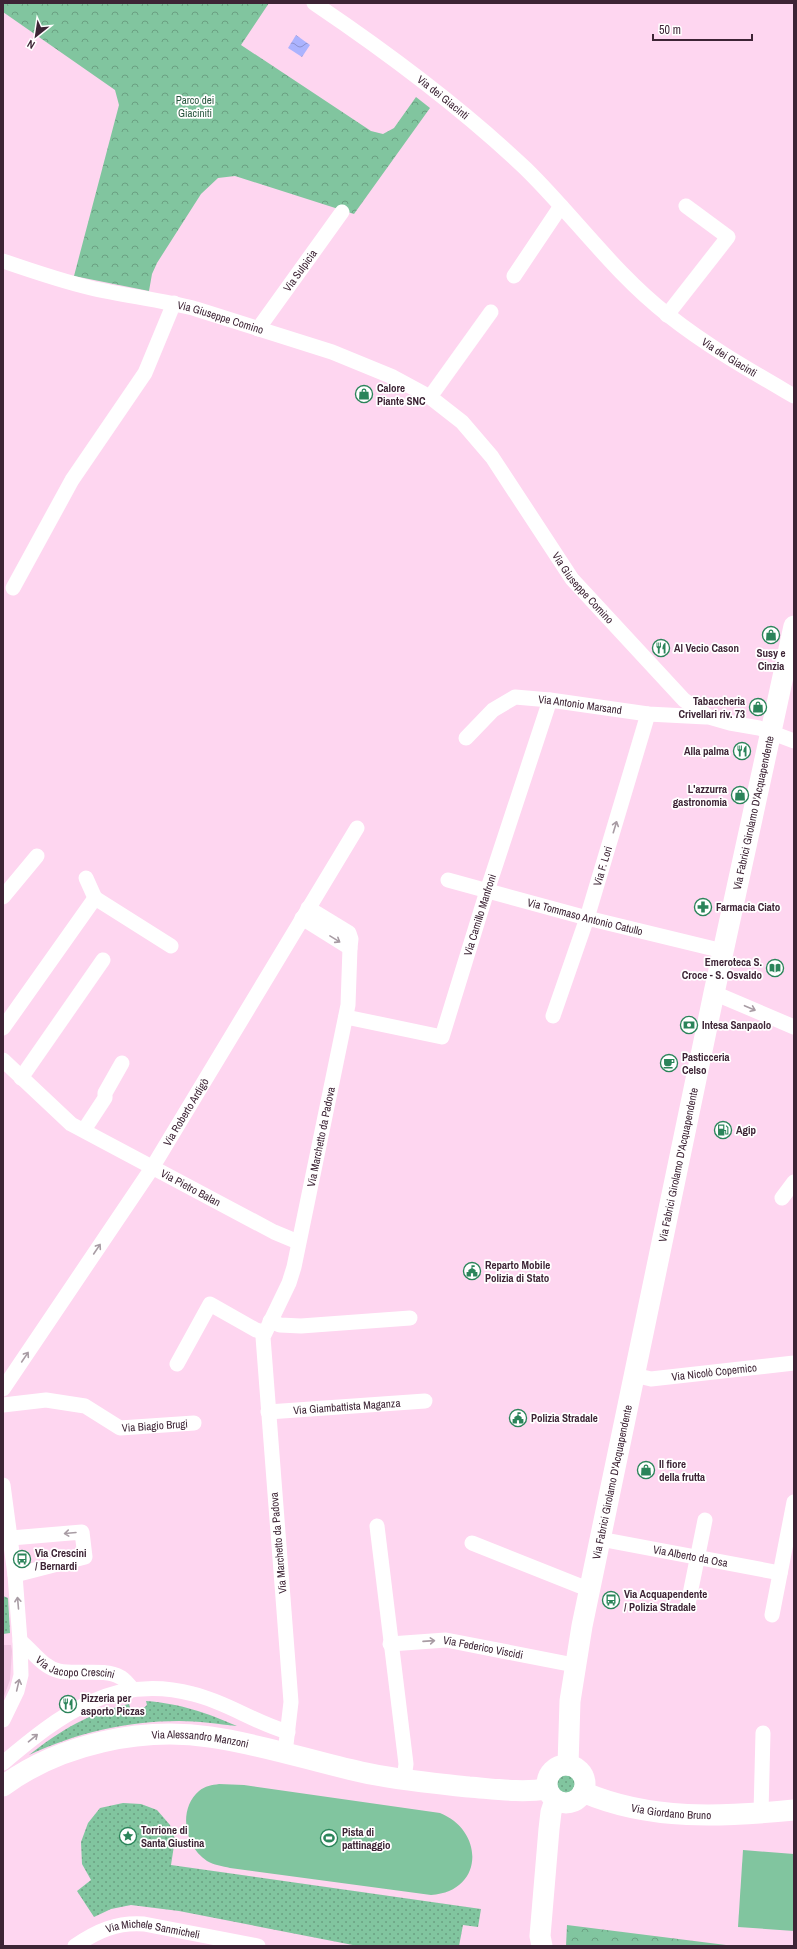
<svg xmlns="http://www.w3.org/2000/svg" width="797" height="1949" font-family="'Archivo Narrow',sans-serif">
<defs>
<pattern id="grass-dots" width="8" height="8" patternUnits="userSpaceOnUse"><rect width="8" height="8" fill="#81c59f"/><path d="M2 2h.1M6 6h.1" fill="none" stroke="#6ba082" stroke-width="1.8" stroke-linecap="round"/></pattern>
<pattern id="park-crowns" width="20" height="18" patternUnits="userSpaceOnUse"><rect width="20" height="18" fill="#81c59f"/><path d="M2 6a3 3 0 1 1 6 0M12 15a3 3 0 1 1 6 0" fill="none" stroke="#6ba082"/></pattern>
<pattern id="water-waves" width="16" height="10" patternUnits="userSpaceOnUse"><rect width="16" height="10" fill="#abb3fe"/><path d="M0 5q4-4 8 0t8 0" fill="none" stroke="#8c91ce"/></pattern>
</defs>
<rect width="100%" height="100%" fill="#fed6f0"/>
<!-- built -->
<polygon fill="#f0c4e1" points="3,1645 11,1645 12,1651 10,1680 3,1699"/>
<!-- grass -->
<g fill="url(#grass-dots)">
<polygon points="3,1596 8,1598 10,1633 3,1634"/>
<path d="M146 1701C182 1704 204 1712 237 1726 218 1724 198 1721 179 1721 127 1721 76 1733 29 1755 61 1730 89 1713 129 1704L130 1708C136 1712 142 1710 147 1705Z"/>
<circle cx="566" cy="1784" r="9"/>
<polygon points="123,1803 141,1804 157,1810 170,1825 175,1839 171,1865 481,1909 478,1927 463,1925 459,1946 358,1946 179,1911 131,1905 111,1909 94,1917 77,1891 91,1880 82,1864 81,1842 88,1823 100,1808"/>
</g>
<!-- park -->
<g fill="url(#park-crowns)">
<polygon points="3,3 269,3 241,45 371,131 383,134 394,128 416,97 430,108 354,214 235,176 218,178 201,194 157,263 152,274 149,291 74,276 119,105 115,90 3,12"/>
<polygon points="567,1925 734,1946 566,1946"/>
</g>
<!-- pitch -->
<g fill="#81c59f">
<path d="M219 1784 244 1785 440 1813C485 1831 484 1892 431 1895L230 1868C223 1866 213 1865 207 1861 184 1846 178 1809 199 1791 205 1786 212 1785 219 1784Z"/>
<polygon points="743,1850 794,1854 794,1931 738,1927"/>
</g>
<!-- water -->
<polygon fill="url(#water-waves)" points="296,35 310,45 302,57 288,48"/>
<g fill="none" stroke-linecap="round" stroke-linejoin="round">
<!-- street -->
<g stroke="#fff" stroke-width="15">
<path id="s1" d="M314 3C388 53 461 107 526 169 574 216 614 273 668 315 707 346 751 371 794 396"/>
<path id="s2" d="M3 261C32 271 61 281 91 288 126 296 162 300 196 309L332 352 393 377 430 397 462 422 492 457 572 579 684 700 709 717 730 723 759 728 794 741"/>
<polyline points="514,276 561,206"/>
<polyline points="667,315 728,237 686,206"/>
<path id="s3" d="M258 329 342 212"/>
<polyline points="430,397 491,312"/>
<polyline points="13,588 72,480 145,373 174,303"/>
<path id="s4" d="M466 738 493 710 515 697 550 700 648 714 706 717"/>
<polyline points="86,878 95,898"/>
<path id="s5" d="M448 880 587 918 723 951"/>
<polyline points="3,897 37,856"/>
<polyline points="302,918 350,948 351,939 349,933 308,908"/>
<polyline points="714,993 794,1027"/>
<path id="s6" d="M553 1016 587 918 648 714"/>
<path id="s7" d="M346 1017 442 1037 487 891 550 700"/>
<polyline points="3,1028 95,898 171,946"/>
<path id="s8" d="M3 1060 71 1124 274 1232 298 1242"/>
<polyline points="21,1078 103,960"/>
<polyline points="84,1130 105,1098 105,1093 122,1063"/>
<polyline points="782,1198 794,1182"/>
<polyline points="270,1321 280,1325 301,1326 410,1318"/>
<polyline points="177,1364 210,1304 256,1330 264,1332"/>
<path id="s9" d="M634 1375 651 1379 794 1363"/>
<path id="s10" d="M3 1389 152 1168 357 828"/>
<path id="s11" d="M3 1405 46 1400 85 1406 120 1428 194 1423"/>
<path id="s12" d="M268 1412 425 1401"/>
<polyline points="3,1485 15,1575 20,1641 21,1675 17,1691 3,1720"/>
<polyline points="377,1526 406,1764 404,1779"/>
<polyline points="11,1538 82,1532 85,1557 15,1575"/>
<path id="s13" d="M600 1539 780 1573"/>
<polyline points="472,1543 580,1586 590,1587"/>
<polyline points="688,1604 705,1520"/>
<polyline points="772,1615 794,1502"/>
<path id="s14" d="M20 1641C33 1651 42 1667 59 1671 76 1675 105 1668 120 1677 125 1679 129 1686 133 1689"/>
<path id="s15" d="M390 1644 446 1640 574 1665"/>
<path id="s16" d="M285 1753 291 1702 263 1337 289 1283 294 1267 348 1005 350 948"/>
<path d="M3 1763C60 1715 113 1673 193 1694 227 1702 255 1723 288 1732"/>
<polyline points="761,1813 763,1733"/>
<path id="s17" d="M75 1946C97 1931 117 1922 144 1924L258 1946"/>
</g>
<!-- secondary -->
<g stroke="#fff" stroke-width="21">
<path id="s18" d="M568 1765 570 1701 582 1626 714 993 794 626"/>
<circle cx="566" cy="1784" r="19"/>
<path id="s19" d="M3 1786C60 1744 141 1727 210 1737 261 1744 311 1761 361 1772 396 1780 433 1783 469 1787 495 1789 521 1793 547 1789"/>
<path id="s20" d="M583 1792C650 1821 723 1817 794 1810"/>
<polyline points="542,1946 540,1936 549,1829 551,1812 555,1800"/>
</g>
</g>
<!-- one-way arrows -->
<defs><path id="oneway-shaft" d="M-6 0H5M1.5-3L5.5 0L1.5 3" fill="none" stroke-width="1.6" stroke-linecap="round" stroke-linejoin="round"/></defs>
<g stroke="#a89ca4">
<use href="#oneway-shaft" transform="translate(615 827) rotate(-73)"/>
<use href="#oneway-shaft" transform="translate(335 939) rotate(32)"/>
<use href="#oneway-shaft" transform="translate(750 1008) rotate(23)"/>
<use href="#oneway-shaft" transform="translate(97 1249) rotate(-56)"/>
<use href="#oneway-shaft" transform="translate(25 1357) rotate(-56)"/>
<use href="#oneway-shaft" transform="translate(70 1533) rotate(175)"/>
<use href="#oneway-shaft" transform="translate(18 1603) rotate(-95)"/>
<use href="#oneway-shaft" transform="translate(429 1641) rotate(-4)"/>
<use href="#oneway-shaft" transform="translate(18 1685) rotate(-77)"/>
<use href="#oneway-shaft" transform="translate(33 1738) rotate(-40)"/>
</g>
<!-- icons -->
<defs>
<g id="shop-ring" transform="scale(0.9)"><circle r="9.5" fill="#fff" stroke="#2b845a" stroke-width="1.5"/><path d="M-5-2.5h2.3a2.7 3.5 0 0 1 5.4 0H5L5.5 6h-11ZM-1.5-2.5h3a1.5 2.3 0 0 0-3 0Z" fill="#2b845a"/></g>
<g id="restaurant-ring" transform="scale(0.9)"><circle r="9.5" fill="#fff" stroke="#2b845a" stroke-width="1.5"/><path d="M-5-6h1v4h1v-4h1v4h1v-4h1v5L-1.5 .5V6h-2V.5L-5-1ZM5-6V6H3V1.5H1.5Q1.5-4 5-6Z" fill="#2b845a"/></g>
<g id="pharmacy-ring" transform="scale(0.9)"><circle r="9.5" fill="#fff" stroke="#2b845a" stroke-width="1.5"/><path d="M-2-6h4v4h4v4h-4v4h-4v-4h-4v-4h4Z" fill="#2b845a"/></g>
<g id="library-ring" transform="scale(0.9)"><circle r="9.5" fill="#fff" stroke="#2b845a" stroke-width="1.5"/><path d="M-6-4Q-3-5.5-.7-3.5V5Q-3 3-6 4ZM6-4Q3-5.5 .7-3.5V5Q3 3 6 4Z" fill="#2b845a"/></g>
<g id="bank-ring" transform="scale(0.9)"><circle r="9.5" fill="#fff" stroke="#2b845a" stroke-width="1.5"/><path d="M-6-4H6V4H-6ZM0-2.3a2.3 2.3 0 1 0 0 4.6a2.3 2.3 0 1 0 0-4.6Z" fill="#2b845a"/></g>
<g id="cafe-ring" transform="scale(0.9)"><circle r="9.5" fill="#fff" stroke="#2b845a" stroke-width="1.5"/><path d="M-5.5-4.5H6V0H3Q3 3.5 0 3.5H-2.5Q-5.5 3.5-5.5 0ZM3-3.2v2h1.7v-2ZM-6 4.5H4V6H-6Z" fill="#2b845a"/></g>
<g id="fuel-ring" transform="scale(0.9)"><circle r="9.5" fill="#fff" stroke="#2b845a" stroke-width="1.5"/><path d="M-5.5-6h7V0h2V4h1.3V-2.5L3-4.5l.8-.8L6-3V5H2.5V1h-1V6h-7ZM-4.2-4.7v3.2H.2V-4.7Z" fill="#2b845a"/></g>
<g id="civic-ring" transform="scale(0.9)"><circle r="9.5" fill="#fff" stroke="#2b845a" stroke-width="1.5"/><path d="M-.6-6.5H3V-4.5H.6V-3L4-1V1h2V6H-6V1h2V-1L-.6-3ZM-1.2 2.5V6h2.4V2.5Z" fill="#2b845a"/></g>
<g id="bus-ring" transform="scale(0.9)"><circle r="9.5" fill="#fff" stroke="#2b845a" stroke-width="1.5"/><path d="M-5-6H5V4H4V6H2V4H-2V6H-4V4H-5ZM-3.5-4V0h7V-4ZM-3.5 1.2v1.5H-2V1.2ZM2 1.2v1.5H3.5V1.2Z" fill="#2b845a"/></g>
<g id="sight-ring" transform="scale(0.9)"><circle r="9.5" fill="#fff" stroke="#2b845a" stroke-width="1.5"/><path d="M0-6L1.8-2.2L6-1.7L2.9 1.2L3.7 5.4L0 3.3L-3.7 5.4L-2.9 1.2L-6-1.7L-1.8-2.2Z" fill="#2b845a"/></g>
<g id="stadium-ring" transform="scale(0.9)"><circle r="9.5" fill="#fff" stroke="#2b845a" stroke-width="1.5"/><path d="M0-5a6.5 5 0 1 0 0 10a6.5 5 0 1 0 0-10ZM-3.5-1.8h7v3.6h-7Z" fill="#2b845a"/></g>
</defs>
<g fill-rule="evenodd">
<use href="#shop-ring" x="364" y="394"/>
<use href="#shop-ring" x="771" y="635"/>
<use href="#restaurant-ring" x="661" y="648"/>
<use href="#shop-ring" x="758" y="707"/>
<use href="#restaurant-ring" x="742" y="751"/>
<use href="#shop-ring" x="740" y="795"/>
<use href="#pharmacy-ring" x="703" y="907"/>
<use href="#library-ring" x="775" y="968"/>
<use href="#bank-ring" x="689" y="1025"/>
<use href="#cafe-ring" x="669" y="1063"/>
<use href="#fuel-ring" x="723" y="1130"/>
<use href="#civic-ring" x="472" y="1271"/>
<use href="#civic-ring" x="518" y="1418"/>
<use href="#shop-ring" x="646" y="1470"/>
<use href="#bus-ring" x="22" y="1559"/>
<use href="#bus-ring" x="611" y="1600"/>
<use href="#restaurant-ring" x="68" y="1704"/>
<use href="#sight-ring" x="128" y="1836"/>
<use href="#stadium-ring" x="329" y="1838"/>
</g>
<g text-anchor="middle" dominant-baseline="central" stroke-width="3.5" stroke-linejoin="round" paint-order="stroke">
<!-- street labels -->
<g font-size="11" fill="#3d2435" stroke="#fff">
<text stroke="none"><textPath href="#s1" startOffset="160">Via dei Giacinti</textPath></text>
<text stroke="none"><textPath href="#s3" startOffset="72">Via Sulpicia</textPath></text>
<text stroke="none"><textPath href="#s2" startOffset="225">Via Giuseppe Comino</textPath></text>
<text stroke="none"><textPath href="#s1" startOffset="548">Via dei Giacinti</textPath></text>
<text stroke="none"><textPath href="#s2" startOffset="696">Via Giuseppe Comino</textPath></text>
<text stroke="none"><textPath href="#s4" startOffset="130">Via Antonio Marsand</textPath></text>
<text stroke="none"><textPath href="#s18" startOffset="971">Via Fabrici Girolamo D'Acquapendente</textPath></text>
<text stroke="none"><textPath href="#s6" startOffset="158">Via F. Lori</textPath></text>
<text stroke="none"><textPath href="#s7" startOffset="226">Via Camillo Manfroni</textPath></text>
<text stroke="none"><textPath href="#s5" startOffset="142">Via Tommaso Antonio Catullo</textPath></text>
<text stroke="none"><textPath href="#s10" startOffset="332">Via Roberto Ardigò</textPath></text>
<text stroke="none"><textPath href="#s16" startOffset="627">Via Marchetto da Padova</textPath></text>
<text stroke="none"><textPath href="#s18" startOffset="611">Via Fabrici Girolamo D'Acquapendente</textPath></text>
<text stroke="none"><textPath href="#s8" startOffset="229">Via Pietro Balan</textPath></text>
<text stroke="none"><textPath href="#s9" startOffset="81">Via Nicolò Copernico</textPath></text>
<text stroke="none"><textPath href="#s12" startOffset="79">Via Giambattista Maganza</textPath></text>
<text stroke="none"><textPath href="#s11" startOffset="159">Via Biagio Brugi</textPath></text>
<text stroke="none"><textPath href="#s18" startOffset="287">Via Fabrici Girolamo D'Acquapendente</textPath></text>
<text transform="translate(278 1543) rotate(-95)">Via Marchetto da Padova</text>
<text stroke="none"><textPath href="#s13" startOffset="92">Via Alberto da Osa</textPath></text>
<text stroke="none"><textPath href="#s15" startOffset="94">Via Federico Viscidi</textPath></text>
<text stroke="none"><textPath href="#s14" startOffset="65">Via Jacopo Crescini</textPath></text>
<text stroke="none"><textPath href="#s19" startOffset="208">Via Alessandro Manzoni</textPath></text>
<text stroke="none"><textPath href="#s20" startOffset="91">Via Giordano Bruno</textPath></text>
<text stroke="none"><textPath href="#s17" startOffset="83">Via Michele Sanmicheli</textPath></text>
</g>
<!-- park labels -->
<g font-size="11" fill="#28563e" stroke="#fff">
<text x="195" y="100">Parco dei<tspan x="195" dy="13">Giaciniti</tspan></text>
</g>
<!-- poi labels -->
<g font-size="11" font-weight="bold" fill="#3d2435" stroke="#fff" text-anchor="start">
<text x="377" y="388">Calore<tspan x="377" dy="13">Piante SNC</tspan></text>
<text x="674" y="648">Al Vecio Cason</text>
<text x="771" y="653" text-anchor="middle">Susy e<tspan x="771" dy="13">Cinzia</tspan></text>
<text x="745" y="701" text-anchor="end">Tabaccheria<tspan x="745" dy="13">Crivellari riv. 73</tspan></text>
<text x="729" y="751" text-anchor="end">Alla palma</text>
<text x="727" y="789" text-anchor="end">L'azzurra<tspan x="727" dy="13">gastronomia</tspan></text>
<text x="716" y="907">Farmacia Ciato</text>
<text x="762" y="962" text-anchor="end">Emeroteca S.<tspan x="762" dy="13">Croce - S. Osvaldo</tspan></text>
<text x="702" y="1025">Intesa Sanpaolo</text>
<text x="682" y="1057">Pasticceria<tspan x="682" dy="13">Celso</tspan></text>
<text x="736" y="1130">Agip</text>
<text x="485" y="1265">Reparto Mobile<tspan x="485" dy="13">Polizia di Stato</tspan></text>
<text x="531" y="1418">Polizia Stradale</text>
<text x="659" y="1464">Il fiore<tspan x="659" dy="13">della frutta</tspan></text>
<text x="35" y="1553">Via Crescini<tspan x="35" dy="13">/ Bernardi</tspan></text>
<text x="624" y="1594">Via Acquapendente<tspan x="624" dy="13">/ Polizia Stradale</tspan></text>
<text x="81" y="1698">Pizzeria per<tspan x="81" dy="13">asporto Piczas</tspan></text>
<text x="141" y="1830">Torrione di<tspan x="141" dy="13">Santa Giustina</tspan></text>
<text x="342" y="1832">Pista di<tspan x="342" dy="13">pattinaggio</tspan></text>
</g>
</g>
<!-- border -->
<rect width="797" height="1949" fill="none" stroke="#3d2435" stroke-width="8"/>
<!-- north arrow -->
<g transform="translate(36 36) rotate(210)" stroke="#ffffff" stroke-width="3" paint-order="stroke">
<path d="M0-3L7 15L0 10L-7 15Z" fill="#3d2435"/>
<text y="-6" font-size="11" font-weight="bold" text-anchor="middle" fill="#3d2435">N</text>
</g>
<!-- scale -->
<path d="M653 34v6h99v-6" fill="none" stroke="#3d2435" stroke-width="2"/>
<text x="659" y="34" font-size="12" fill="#3d2435" stroke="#ffffff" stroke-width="3" paint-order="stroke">50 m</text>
</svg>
